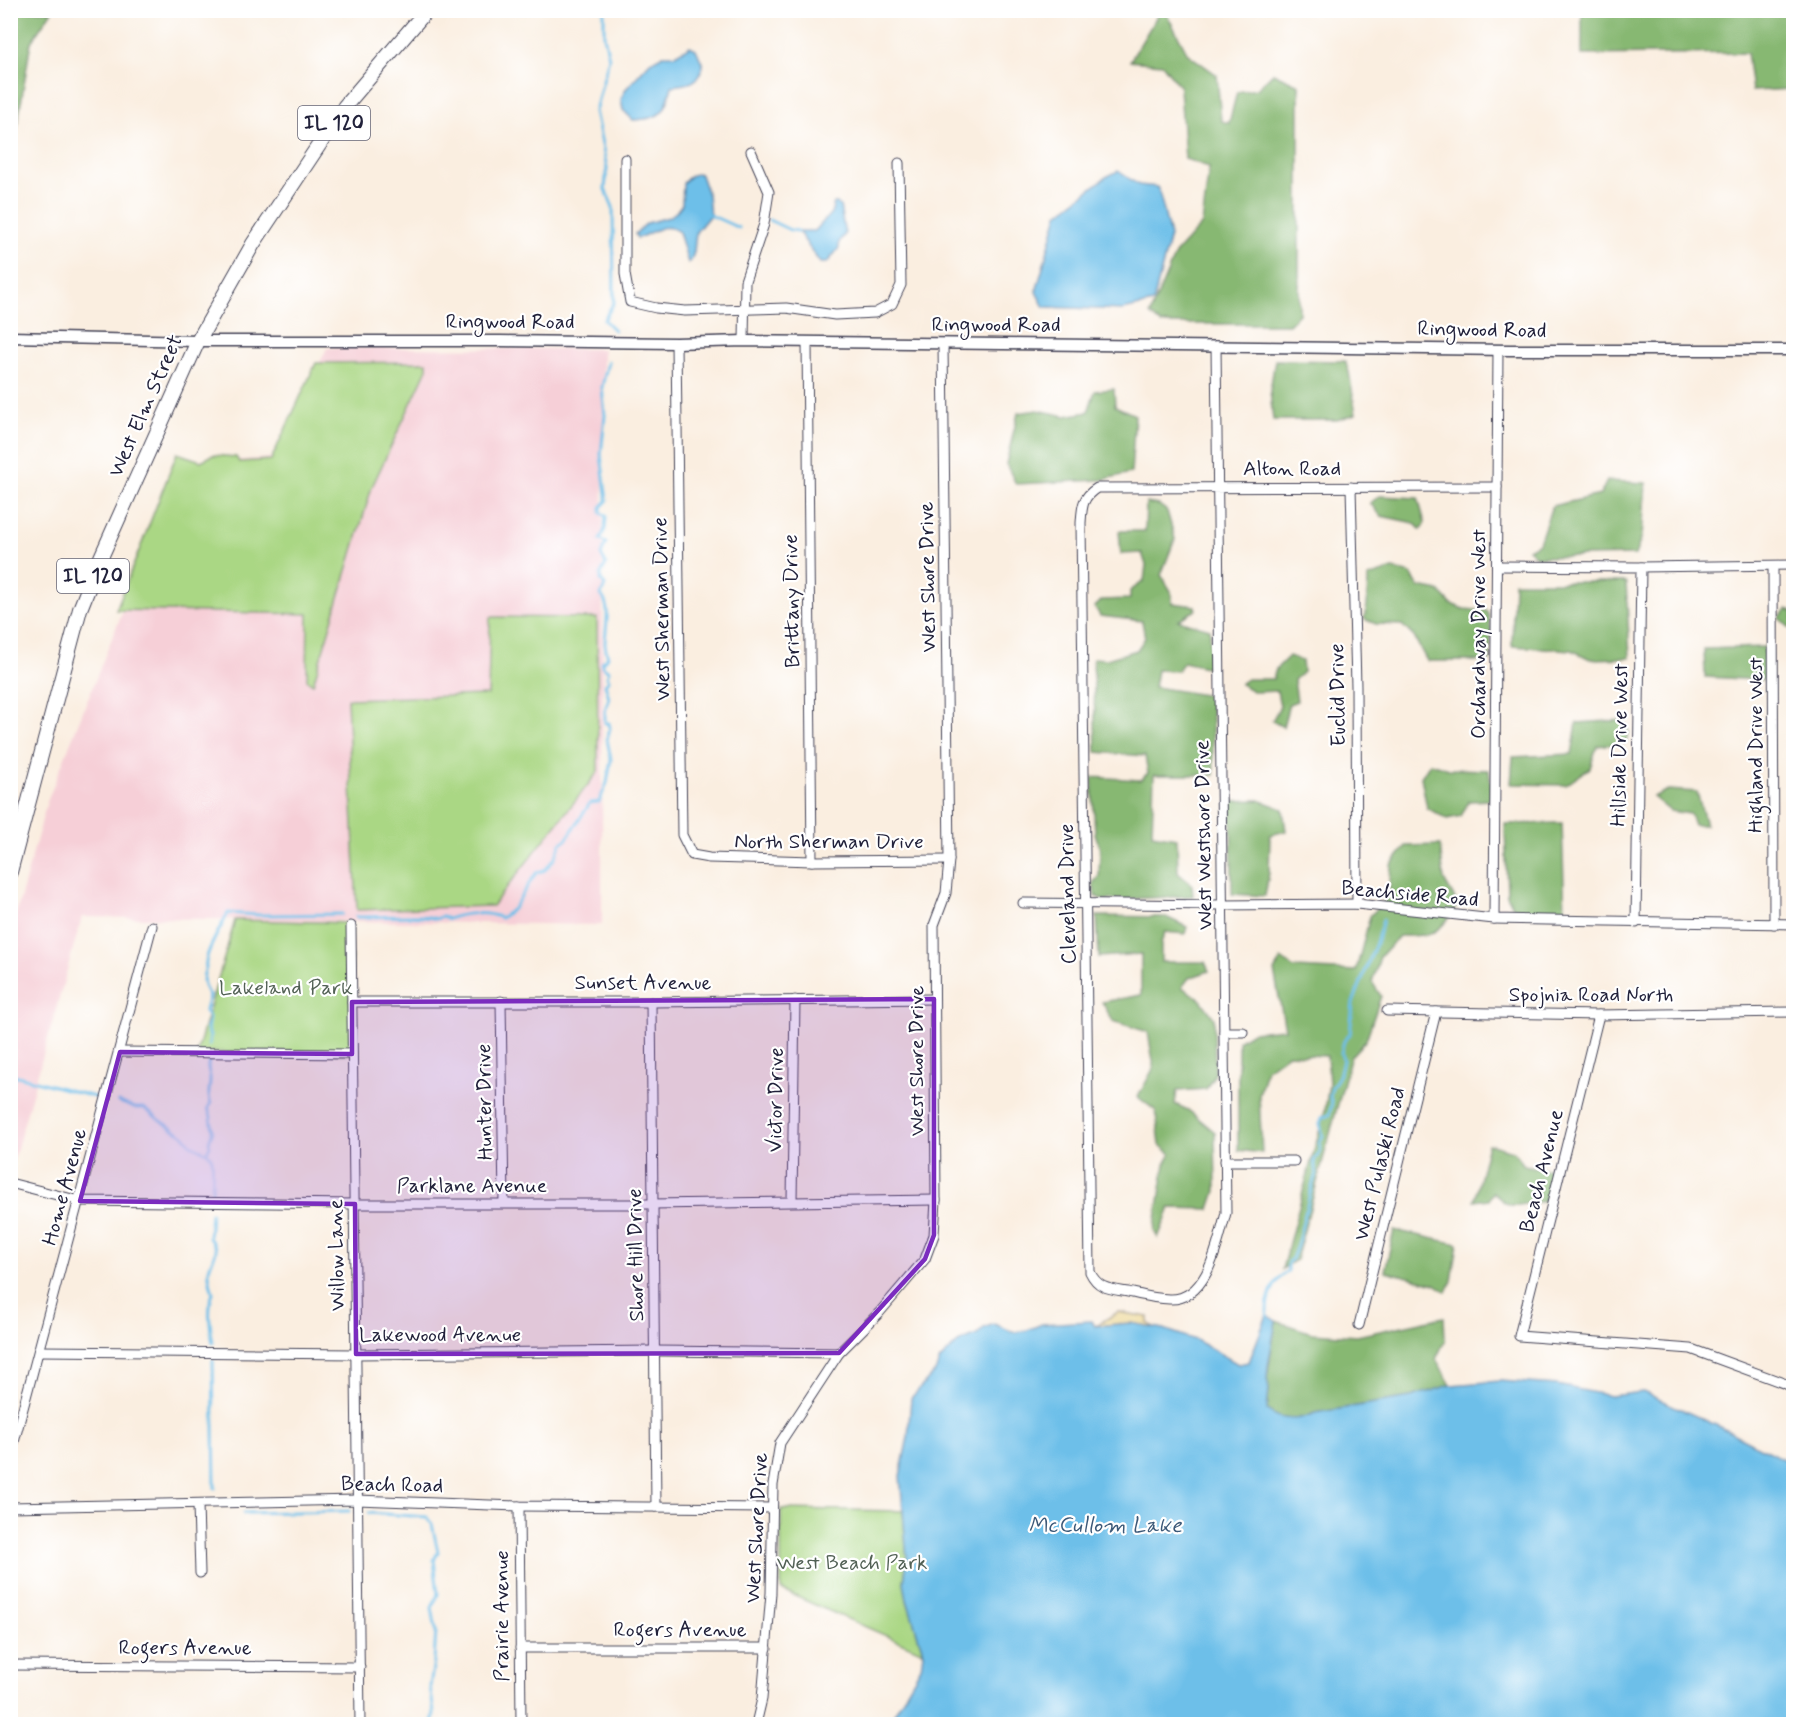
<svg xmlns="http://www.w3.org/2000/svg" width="1804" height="1735" font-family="Mynerve,sans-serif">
<rect width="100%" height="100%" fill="#fff"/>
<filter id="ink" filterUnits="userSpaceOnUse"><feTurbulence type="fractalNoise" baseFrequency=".0167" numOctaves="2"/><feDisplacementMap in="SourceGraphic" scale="12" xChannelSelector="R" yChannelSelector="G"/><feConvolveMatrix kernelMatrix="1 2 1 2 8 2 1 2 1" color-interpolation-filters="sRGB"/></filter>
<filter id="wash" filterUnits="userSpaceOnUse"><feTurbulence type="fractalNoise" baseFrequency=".008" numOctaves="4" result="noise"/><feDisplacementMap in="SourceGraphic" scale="24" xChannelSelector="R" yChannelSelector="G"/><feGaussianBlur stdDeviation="1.35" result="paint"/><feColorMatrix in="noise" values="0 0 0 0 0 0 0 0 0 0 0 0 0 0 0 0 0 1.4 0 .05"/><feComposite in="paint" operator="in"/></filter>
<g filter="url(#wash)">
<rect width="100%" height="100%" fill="#faeee0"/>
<!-- built -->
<polygon fill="#f6cfd7" points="327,348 603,349 602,925 82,917 11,1169 11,932 47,802 181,464 273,458"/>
<!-- green -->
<g fill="#aad784" stroke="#667c60" stroke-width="1.5">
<polygon points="427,362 427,369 372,487 313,684 307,680 308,614 116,610 177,453 201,461 213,455 236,457 239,462 271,460 316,363"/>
<polygon points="490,617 597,618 598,772 492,906 357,910 347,699 488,695"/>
<polygon points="235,920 351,923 352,1054 197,1052"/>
<polygon points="781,1509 903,1511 907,1559 904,1582 907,1600 923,1652 781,1590"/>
</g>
<!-- forest -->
<g fill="#87b872" stroke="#546d56" stroke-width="1.5">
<polygon points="11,10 52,11 31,42 11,164"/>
<polygon points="1160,11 1165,11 1188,54 1217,75 1221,121 1229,123 1237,92 1257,89 1273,73 1299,85 1299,314 1289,324 1161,324 1150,314 1175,254 1202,224 1209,167 1185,159 1180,87 1162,64 1130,61"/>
<polygon points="1582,11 1793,11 1793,89 1752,91 1747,53 1582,55"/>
<polygon points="1275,360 1345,361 1349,372 1356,414 1337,420 1273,420 1270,391"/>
<polygon points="1114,389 1115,406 1135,415 1131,473 1101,480 1016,484 1006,464 1018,413 1038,410 1066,416 1088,412 1095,391"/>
<polygon points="1607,481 1646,483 1642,536 1635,555 1537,557 1528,549 1539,543 1552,506 1600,495"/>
<polygon points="1380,496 1418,498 1425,523 1421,530 1414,523 1381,516 1370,503"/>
<polygon points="1146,503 1159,505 1167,511 1175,539 1161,575 1171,591 1172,603 1195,606 1196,610 1178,620 1210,629 1210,668 1184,662 1177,671 1157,670 1154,687 1211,696 1214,775 1154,775 1152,834 1177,838 1178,873 1192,885 1193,896 1103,900 1095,896 1093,883 1099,876 1100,849 1095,833 1092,777 1140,780 1148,773 1145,756 1096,752 1093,658 1107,659 1137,650 1145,638 1142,621 1100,616 1095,607 1102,600 1130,599 1130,591 1144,581 1146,565 1142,553 1121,554 1119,531 1145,531"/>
<polygon points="1393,569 1411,574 1419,587 1439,591 1451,604 1464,609 1488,611 1491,630 1490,661 1427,661 1414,637 1402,625 1376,624 1364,619 1367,606 1368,577"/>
<polygon points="1514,582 1626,582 1630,658 1590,659 1572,650 1512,646"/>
<polygon points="1786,609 1793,611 1793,631 1779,618"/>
<polygon points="1764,647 1768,667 1764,680 1705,677 1704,649"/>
<polygon points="1289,656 1302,661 1303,672 1294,680 1297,701 1289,704 1283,727 1272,721 1280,706 1277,691 1255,692 1240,684 1247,679 1273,679 1276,669"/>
<polygon points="1624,720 1629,733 1625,743 1597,746 1590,768 1566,785 1511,784 1513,757 1572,754 1577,723"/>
<polygon points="1430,763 1449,769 1489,770 1491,783 1490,800 1469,801 1461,816 1447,819 1427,808 1421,777"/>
<polygon points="1668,790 1697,792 1706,825 1694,825 1690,814 1670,811 1653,797"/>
<polygon points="1259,800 1283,809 1286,831 1270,835 1269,873 1265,896 1232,894 1231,801"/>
<polygon points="1562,823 1565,915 1516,913 1507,895 1505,824"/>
<path d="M1440 845 1444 880 1458 904C1439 934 1435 936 1399 936L1380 957 1372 982 1381 996 1366 1040 1351 1056 1296 1260 1282 1269 1325 1110 1329 1084 1327 1056 1288 1054 1266 1070 1259 1095 1262 1153 1238 1150V1041L1252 1032 1285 1029 1274 971 1281 959 1294 968 1356 971 1370 916 1389 896 1391 865 1406 846Z"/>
<polygon points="1097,916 1166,917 1187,927 1185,934 1165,932 1161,943 1161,962 1205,962 1209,971 1189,978 1182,987 1201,1000 1214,1018 1215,1074 1206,1089 1177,1091 1175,1104 1188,1110 1215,1132 1216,1191 1210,1209 1170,1208 1158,1238 1154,1231 1165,1164 1171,1154 1160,1145 1156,1111 1138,1097 1154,1067 1148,1032 1113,1021 1102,1002 1141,995 1141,954 1099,957"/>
<path d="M1488 1144 1513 1151 1524 1165 1551 1170V1187L1544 1202C1519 1200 1515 1216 1493 1192L1489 1199 1474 1201Z"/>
<polygon points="1394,1230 1458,1244 1452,1281 1447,1292 1435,1284 1385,1271"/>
<path d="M1444 1317 1445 1340 1436 1359 1451 1385 1411 1397 1315 1413C1299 1421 1280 1421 1267 1410L1269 1389 1267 1379 1276 1321 1312 1333 1357 1336Z"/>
</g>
<!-- sand -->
<polygon fill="#eeda9e" stroke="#887e6c" stroke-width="1.5" points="1118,1312 1149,1317 1148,1323 1157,1329 1131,1323 1095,1326"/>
<!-- water -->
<g fill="#6dbfe9" stroke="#487092" stroke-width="1.5">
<path d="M690 46 696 49 703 65C697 85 691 83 672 86 666 112 662 119 633 120L623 110 621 99 625 90 650 62 663 55H675Z"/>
<polygon points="1118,171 1139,185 1158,187 1170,236 1153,303 1123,310 1044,307 1036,292 1058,214 1106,177"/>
<path d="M698 173 701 175 708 195 710 215 696 232 694 252 691 261 688 263 679 232C663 220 651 235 637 238L635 234 647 223 669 217 676 212 682 204 683 183 690 176Z"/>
<polygon points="834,203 837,203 840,206 845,234 839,242 839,248 827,263 820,263 798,231 815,231 831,213"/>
<path d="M1267 1315 1276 1321 1268 1366 1267 1379 1269 1389 1267 1410C1280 1421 1299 1421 1315 1413L1411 1397 1451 1385 1500 1381 1557 1385 1610 1396 1643 1392 1718 1426 1793 1464V1724H888L921 1667 923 1652 907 1600 904 1582 907 1559 900 1476 908 1437 911 1398 935 1372 940 1360 958 1343 977 1335 984 1328 994 1324 1014 1332 1025 1331 1042 1324 1091 1321 1095 1326 1131 1323 1164 1329 1198 1341 1238 1364 1249 1362Z"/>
</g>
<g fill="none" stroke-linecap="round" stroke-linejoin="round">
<!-- stream -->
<g stroke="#6dbfe9" stroke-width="3">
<polyline points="604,10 604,36 609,58 595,111 607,168 605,189 613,207 614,302 604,320 614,330"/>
<polyline points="710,215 739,228"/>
<polyline points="769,220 790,230 798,231"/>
<path d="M356 917C374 918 425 913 436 919L442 916 448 919C463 913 486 911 501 918L513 909 536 873 545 870 555 858 561 843 566 840 590 803 599 802 607 783 611 760 607 739 610 728 609 723H605V710L609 698 605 684 609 680 607 676 609 671 602 666V662L608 657C607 653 605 647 605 643 605 629 612 607 601 595L605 585 601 581V573L606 564 601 555 606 543 600 540 605 529 606 516 601 513V507L607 501 601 455 605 415 602 387 608 362"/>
<path d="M209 1045 210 1036 207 1029 209 1018 205 1011 209 996C203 985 201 979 206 968 203 955 222 926 228 913L259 915 342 914"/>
<polyline points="14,1075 98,1098"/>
<path d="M119 1102 135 1108H144C156 1118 170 1127 183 1135 187 1138 189 1143 193 1146 200 1150 209 1150 212 1159 213 1164 212 1186 212 1193"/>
<path d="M207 1151 210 1146 209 1142 213 1130C211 1123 212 1115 208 1109L211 1104C206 1092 211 1087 210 1077 209 1070 206 1069 209 1061"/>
<path d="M211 1213 209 1238C223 1254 212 1254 209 1269 208 1277 211 1286 213 1293 207 1308 210 1327 213 1343"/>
<path d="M1268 1318C1264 1302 1274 1280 1288 1271V1262L1292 1259 1297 1246 1310 1194 1316 1173 1314 1160C1320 1154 1322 1150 1319 1142L1323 1136 1320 1124 1322 1118 1329 1115 1332 1103 1330 1097 1332 1087 1339 1076 1343 1060 1341 1053 1344 1041 1350 1034 1353 1003 1376 943 1383 920"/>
<polyline points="213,1360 215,1488"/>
<polyline points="243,1513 349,1511"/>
<polyline points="369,1513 427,1517 432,1524 438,1552 434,1560 438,1594 432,1608 436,1630 434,1662 430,1686 434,1713 432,1724"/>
</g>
</g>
</g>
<g filter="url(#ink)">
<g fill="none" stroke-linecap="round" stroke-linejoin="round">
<!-- minor casing -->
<g stroke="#424154" stroke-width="11">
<g id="minor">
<polyline points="625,159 625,274 630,302 656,308 685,311 786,308 835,315 875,313 892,304 901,285 899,163"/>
<polyline points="744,341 745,281 764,224 769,192 751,151"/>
<polyline points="807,342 812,861"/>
<polyline points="676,343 682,835 692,855 709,858 812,861 949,860"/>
<path d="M1216 346 1226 1213C1218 1242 1208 1301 1169 1299 1156 1299 1141 1295 1128 1292 1110 1289 1098 1289 1090 1272L1081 523C1082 507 1082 497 1097 488 1230 488 1364 487 1497 487"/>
<polyline points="1351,487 1356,686 1357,904"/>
<polyline points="1498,566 1641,567 1794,565"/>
<polyline points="1773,566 1774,924"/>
<polyline points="1023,903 1223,905 1357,904 1494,919 1794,924"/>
<polyline points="1494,919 1498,350"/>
<polyline points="1636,923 1641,567"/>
<polyline points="351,926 360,1724"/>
<polyline points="501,1001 504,1203"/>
<polyline points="352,1002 651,1002 934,999"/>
<polyline points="651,1002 656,1507"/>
<polyline points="1387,1011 1599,1015 1794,1012"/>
<polyline points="1599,1015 1519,1336 1691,1349 1794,1387"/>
<polyline points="1224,1032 1243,1032"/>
<polyline points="120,1052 352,1054"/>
<polyline points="1225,1161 1294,1161"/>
<polyline points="10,1183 80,1201 355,1204 652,1204 936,1200"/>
<polyline points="792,1201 795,1000"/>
<polyline points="1359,1325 1436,1012"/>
<polyline points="40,1351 356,1354 656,1351 839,1353"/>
<polyline points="10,1457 152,926"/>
<polyline points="198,1505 200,1573"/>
<polyline points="519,1506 521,1724"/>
<polyline points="10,1507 357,1500 519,1506 772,1508"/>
<polyline points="520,1648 767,1648"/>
<polyline points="10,1665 360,1667"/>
<polyline points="756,1724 762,1699 771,1593 773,1485 780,1443 839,1353 879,1313 925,1259 934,1235 936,1200 934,925 946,893 949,860 943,344"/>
</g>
</g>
<!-- tertiary casing -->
<g stroke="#424154" stroke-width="13">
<polyline id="tertiary" points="10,337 198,341 500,341 676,343 744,341 1510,350 1794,350"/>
</g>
<!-- primary casing -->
<g stroke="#424154" stroke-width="16">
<polyline id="primary" points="10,872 80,609 98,564 198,341 253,244 345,106 427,10"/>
</g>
<!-- minor -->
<use href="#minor" stroke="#fff" stroke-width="9"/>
<!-- tertiary -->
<use href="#tertiary" stroke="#fff" stroke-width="10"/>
<!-- primary -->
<use href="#primary" stroke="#fff" stroke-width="14"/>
</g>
</g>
<!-- marked area -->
<path fill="#7b2cbf" fill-opacity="0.2" stroke="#7b2cbf" stroke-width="4.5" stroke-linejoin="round" d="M934 999V1235L925 1259 839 1353 356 1354 355 1204 80 1201 120 1052 352 1054V1002Z"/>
<g text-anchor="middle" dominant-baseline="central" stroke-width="4.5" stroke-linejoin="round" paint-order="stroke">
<!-- shield labels -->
<g fill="#fff" stroke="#646476" stroke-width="1.5">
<rect x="298" y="106" width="72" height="34" rx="4.5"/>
<rect x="57" y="559" width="72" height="34" rx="4.5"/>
</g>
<g font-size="20" font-weight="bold" fill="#22223b">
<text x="334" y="123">IL 120</text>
<text x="93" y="576">IL 120</text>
</g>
<!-- street labels -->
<g font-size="21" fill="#22223b" stroke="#fff">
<text x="510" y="322">Ringwood Road</text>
<text x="996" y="325">Ringwood Road</text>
<text transform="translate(1482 330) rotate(1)">Ringwood Road</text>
<text transform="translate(146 406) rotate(-66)">West Elm Street</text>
<text x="1292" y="469">Alton Road</text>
<text transform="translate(928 577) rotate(-91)">West Shore Drive</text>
<text transform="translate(792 601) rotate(-91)">Brittany Drive</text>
<text transform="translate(662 609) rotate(-91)">West Sherman Drive</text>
<text transform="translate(1479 634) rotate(-90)">Orchardway Drive West</text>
<text transform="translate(1338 695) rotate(-91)">Euclid Drive</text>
<text transform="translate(1620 745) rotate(-89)">Hillside Drive West</text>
<text transform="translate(1756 745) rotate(-90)">Highland Drive West</text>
<text transform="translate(1204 835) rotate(-91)">West Westshore Drive</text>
<text x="829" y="842">North Sherman Drive</text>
<text transform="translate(1068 894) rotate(-91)">Cleveland Drive</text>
<text transform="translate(1410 894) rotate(5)">Beachside Road</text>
<text x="643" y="983">Sunset Avenue</text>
<text x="1591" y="995">Spojnia Road North</text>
<text transform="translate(917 1061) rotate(-90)">West Shore Drive</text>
<text transform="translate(776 1100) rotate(-89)">Victor Drive</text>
<text transform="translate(485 1102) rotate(-91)">Hunter Drive</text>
<text transform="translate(1380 1164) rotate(-76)">West Pulaski Road</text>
<text transform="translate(1542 1171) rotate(-76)">Beach Avenue</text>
<text x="472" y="1186">Parklane Avenue</text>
<text transform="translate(65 1187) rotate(-75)">Home Avenue</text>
<text transform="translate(337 1255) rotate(-91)">Willow Lane</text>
<text transform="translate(636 1255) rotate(-91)">Shore Hill Drive</text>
<text x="440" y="1335">Lakewood Avenue</text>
<text transform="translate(392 1485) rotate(1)">Beach Road</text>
<text transform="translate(757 1528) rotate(-87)">West Shore Drive</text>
<text transform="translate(502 1616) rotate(-90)">Prairie Avenue</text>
<text x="680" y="1630">Rogers Avenue</text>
<text x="185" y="1648">Rogers Avenue</text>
</g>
<!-- park labels -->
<g font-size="21" fill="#526155" stroke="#fff">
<text x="286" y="988">Lakeland Park</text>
<text x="852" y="1563">West Beach Park</text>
</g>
<!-- water labels -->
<g font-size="22" font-style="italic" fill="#3c5978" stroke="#fff">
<text x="1105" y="1526">McCullom Lake</text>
</g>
</g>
<!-- margin -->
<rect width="1804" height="1735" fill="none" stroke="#fff" stroke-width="36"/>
</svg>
